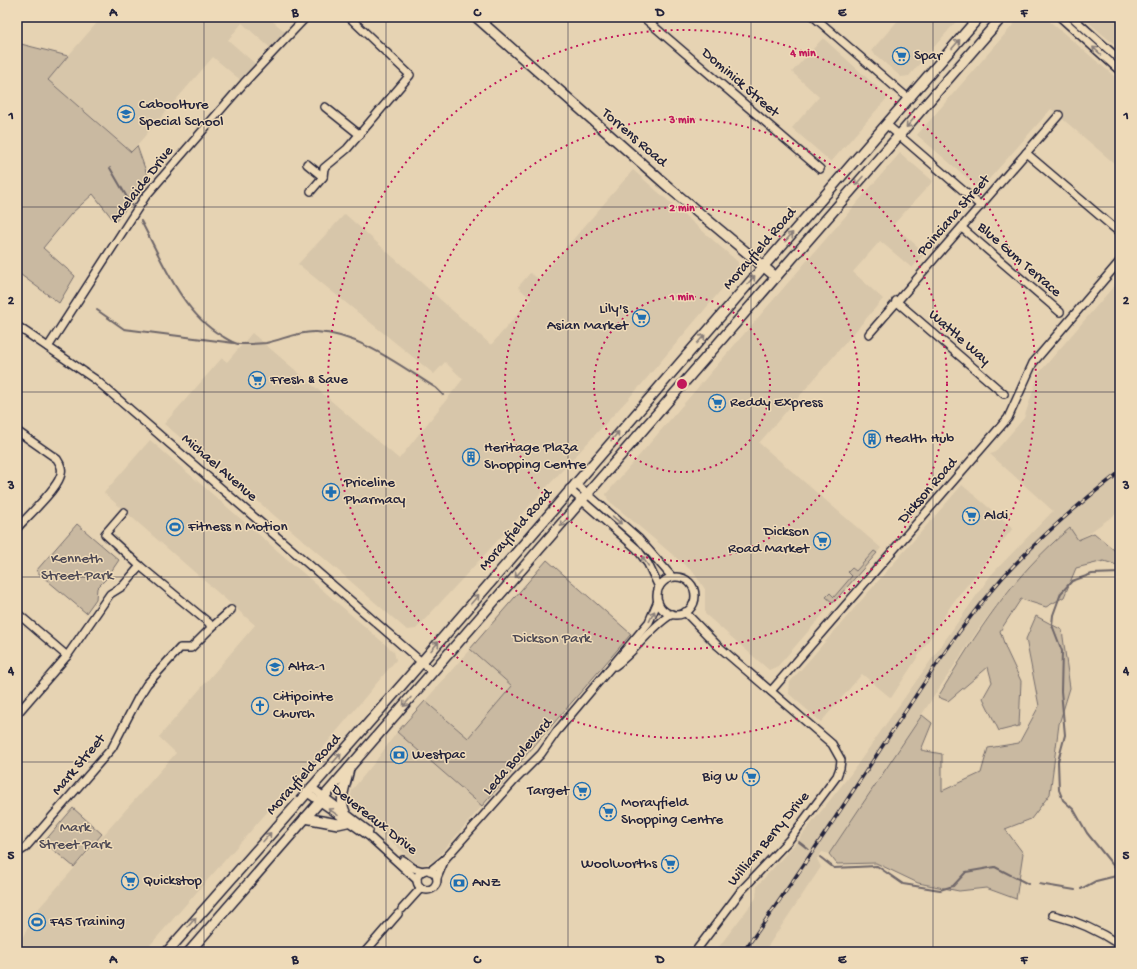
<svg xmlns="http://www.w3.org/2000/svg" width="1137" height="969" font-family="'Gochi Hand',sans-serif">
<rect width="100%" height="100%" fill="#e6d3b3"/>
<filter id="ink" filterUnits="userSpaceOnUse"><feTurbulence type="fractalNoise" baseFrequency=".025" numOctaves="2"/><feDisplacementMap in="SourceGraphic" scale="8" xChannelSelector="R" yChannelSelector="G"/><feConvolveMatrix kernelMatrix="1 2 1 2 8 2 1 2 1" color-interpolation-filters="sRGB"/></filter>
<g filter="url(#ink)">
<!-- built -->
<g fill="#d7c6aa">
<polygon points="102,17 268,17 289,35 275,52 242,23 228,40 260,68 244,83 213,57 131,152 47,80"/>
<polygon points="901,17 960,17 909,76 901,77 871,51"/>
<polygon points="1020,17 1047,19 1120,81 1120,158 1115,164 1051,109 982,187 979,188 917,135"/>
<polygon points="1082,17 1120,17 1120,49"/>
<polygon points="823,38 888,97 831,162 792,128 819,97 792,72"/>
<polygon points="900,153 933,181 893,225 925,253 912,268 880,241 853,272 883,299 759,443 881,548 778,666 769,670 705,614 705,589 693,572 608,500 606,494"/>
<polygon points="633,170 738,262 738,270 641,385 416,629 407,630 239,485 164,424 222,358 227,362 252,333 399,459 463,379 445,362 434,374 298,264 345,214 491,345 531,299 518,287 530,273 539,279"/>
<polygon points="1120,279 1120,511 1008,590 980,627 829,854 822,852 817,859 821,867 764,952 715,952 756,898 757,886 795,844 850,775 991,575 1053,511 990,454 994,453 1024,418 1039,373"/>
<polygon points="150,440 394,652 396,660 307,767 144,952 17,952 17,947 39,908 176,753 159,737 255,625 104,493"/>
<polygon points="962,485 1013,528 952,604 891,698 862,674 821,722 789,694 790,682"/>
<polygon points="470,649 512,686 468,738 425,701"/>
<polygon points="397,732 482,806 435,860 426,864 419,864 413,861 354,807 350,800 352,790 375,762"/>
</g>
<!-- green -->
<g fill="#c9b9a1" stroke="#766e6e">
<polygon points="17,43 68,56 48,80 131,152 137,146 149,180 115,222 93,194 71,214 43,248 75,276 59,303 17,272"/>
<polygon points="77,524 119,560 106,579 97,588 96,599 86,613 36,571"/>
<path d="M1070 528 1078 540 1094 533 1120 555V566L1104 561 1076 568 1064 597 1046 607 1021 599 1000 631 1006 649 1021 681 1019 726 999 731 983 698 992 682 988 667 948 701 938 697C977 632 1011 577 1070 528Z"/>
<polygon points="874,551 877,553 833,603 826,597 830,593 834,597 852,576 848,572 852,568 856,571"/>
<polygon points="547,560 631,634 482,806 397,732 425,701 468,738 512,686 470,649"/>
<polygon points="1036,616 1062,630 1070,688 1059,724 1050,794 1031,819 1005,829 1023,853 1016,899 986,888 959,891 918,883 876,863 837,864 829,854 922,715 932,723 921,750 942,754 942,791 981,773 988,748 1019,743 1039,706 1026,639"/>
<polygon points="73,808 102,834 74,867 44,842"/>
</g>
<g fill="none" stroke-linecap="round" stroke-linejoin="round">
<!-- stream -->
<g stroke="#6e6669" stroke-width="2">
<polyline points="110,168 132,206"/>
<path d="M141 221C162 260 182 313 222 336 227 339 233 343 238 344 246 344 257 344 266 343 282 340 298 331 316 332 360 334 399 365 436 388L443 395"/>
<polyline points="97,310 124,329 234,343"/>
<polyline points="1120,573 1092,574 1072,581 1061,593 1053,615 1052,625 1062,651 1061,691 1065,735 1058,761 1059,790 1063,800 1074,810 1087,833 1120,874"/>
<polyline points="799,842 808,849"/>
<polyline points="820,857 834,868 877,866 903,884 940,890 953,886 966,872 995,867 1028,884"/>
<polyline points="1039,884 1075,890"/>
<polyline points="1081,889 1096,881 1120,875"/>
</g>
<!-- minor casing -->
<g stroke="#22223b" stroke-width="10">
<g id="minor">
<polyline points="643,17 820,169"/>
<polyline points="814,17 909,99"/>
<polyline points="1060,17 1120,71"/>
<polyline points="1072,17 1120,60"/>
<polyline points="325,107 360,135"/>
<polyline points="886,124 981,206"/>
<polyline points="1026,153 1120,233"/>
<polyline points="307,164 323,177"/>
<polyline points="311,191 323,177 324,168 347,149 410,75 349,17"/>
<polyline points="962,228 1060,312"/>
<polyline points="896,301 1004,394"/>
<polyline points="17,326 96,380 433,672"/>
<polyline points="869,334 1059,115"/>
<polyline points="48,347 145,197 244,83 306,17"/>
<path d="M17 431 57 459C61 465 63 470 60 477 55 491 28 516 17 528"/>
<polyline points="575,483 639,539 672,577"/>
<polyline points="569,489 637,549 648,564 659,587"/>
<circle cx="676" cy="596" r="19"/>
<polyline points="685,612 717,645 832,744 841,760 840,768 837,776 789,840 741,891 695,952"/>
<polyline points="17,613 67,656"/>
<polyline points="211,628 231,610"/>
<path d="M615 666C636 651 650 627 672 614"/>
<polyline points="771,691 1008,418 1033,363 1120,261"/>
<polyline points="17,714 67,656 110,594 123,586 140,566"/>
<polyline points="311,787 369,831"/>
<polyline points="306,792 370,837 417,880"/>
<polyline points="17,853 25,848 112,748 138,698 147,684 180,648 191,648 211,628 209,623 140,566 105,534 124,512"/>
<polyline points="403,860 413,868 423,871"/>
<circle cx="427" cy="880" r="10"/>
<polyline points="430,871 445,859"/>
<polyline points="437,878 445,859 515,780 541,754 557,731 649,622 658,601"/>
<polyline points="402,909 421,888"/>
<path d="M1053 915C1077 921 1099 931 1120 945"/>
<polyline points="365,952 398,914"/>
</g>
</g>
<!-- major casing -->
<g stroke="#22223b" stroke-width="12">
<g id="major">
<polyline points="476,17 673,191 776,277"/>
<path d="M345 812C338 797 347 783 349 768"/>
<polyline points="305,818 338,824 347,822"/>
<polyline points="167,952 408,678 979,17"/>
<polyline points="189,952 1002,17"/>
</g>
</g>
<!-- minor -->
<use href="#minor" stroke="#eedab8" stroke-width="7"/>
<!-- major -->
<use href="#major" stroke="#eedab8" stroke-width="9"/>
<!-- rail casing -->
<g stroke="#22223b" stroke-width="3.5">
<path id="rail" d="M743 952C796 879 845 803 895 727 929 676 962 623 1003 577 1039 538 1078 504 1120 472"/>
</g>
<!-- rail -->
<use href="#rail" stroke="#eedab8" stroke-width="2" stroke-dasharray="6" stroke-linecap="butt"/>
</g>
<!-- one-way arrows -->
<defs><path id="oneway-shaft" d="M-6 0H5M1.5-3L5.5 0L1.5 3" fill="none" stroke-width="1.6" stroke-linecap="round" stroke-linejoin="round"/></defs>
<g stroke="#887e7a">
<use href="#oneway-shaft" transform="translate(956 44) rotate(-49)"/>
<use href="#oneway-shaft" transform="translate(1097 51) rotate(-138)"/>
<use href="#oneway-shaft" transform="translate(910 123) rotate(131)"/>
<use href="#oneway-shaft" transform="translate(859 181) rotate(131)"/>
<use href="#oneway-shaft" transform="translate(789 237) rotate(-49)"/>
<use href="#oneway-shaft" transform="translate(751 280) rotate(-49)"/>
<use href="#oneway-shaft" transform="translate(701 339) rotate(-49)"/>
<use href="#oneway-shaft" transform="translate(615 436) rotate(-49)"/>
<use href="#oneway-shaft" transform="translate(617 520) rotate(41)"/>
<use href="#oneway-shaft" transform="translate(564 522) rotate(131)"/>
<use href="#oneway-shaft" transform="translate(645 561) rotate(-124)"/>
<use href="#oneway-shaft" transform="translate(519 573) rotate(131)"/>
<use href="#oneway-shaft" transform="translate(475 599) rotate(-49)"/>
<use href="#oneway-shaft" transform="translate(652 616) rotate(-63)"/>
<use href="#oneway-shaft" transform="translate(435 646) rotate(-49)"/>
<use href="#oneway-shaft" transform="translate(407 702) rotate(131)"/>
<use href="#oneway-shaft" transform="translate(337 758) rotate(-48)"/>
<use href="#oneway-shaft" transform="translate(333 812) rotate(-146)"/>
<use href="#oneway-shaft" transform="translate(267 837) rotate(-49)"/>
<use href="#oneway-shaft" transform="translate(192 922) rotate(-49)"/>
</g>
</g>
<!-- grid -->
<path fill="none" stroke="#22223b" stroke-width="1" stroke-opacity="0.55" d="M204 17V952M386 17V952M568 17V952M751 17V952M933 17V952M17 207H1120M17 392H1120M17 577H1120M17 762H1120"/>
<!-- distance rings -->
<g fill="none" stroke="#c2185b" stroke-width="2" stroke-dasharray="2 4">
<circle cx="682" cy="384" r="88"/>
<circle cx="682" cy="384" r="177"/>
<circle cx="682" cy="384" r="265"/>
<circle cx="682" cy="384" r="354"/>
</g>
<!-- icons -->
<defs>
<g id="supermarket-ring" transform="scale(0.9)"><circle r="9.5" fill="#eedab8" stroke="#1f6fb2" stroke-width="1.5"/><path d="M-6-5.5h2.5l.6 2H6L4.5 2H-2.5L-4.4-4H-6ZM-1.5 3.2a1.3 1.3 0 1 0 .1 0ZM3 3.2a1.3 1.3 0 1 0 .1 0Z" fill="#1f6fb2"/></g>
<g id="school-ring" transform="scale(0.9)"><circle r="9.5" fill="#eedab8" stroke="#1f6fb2" stroke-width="1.5"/><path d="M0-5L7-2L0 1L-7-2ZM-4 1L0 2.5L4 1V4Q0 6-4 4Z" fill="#1f6fb2"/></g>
<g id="building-ring" transform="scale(0.9)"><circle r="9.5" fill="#eedab8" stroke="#1f6fb2" stroke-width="1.5"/><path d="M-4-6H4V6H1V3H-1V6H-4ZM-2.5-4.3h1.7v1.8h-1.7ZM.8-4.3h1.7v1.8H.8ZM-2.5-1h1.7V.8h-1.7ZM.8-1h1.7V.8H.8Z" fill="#1f6fb2"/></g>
<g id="pharmacy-ring" transform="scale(0.9)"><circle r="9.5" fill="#eedab8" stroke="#1f6fb2" stroke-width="1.5"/><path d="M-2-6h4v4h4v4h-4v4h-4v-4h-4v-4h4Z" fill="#1f6fb2"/></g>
<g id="stadium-ring" transform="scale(0.9)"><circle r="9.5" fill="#eedab8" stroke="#1f6fb2" stroke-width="1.5"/><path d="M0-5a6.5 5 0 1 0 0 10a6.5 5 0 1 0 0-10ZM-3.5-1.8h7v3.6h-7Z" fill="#1f6fb2"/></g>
<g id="church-ring" transform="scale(0.9)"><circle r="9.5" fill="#eedab8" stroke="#1f6fb2" stroke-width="1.5"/><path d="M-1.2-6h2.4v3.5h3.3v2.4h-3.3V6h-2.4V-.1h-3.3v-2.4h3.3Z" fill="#1f6fb2"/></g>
<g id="bank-ring" transform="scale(0.9)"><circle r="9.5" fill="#eedab8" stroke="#1f6fb2" stroke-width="1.5"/><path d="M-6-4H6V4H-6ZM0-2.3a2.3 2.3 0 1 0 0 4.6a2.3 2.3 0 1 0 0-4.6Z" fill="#1f6fb2"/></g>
</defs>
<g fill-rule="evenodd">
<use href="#supermarket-ring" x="901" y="56"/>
<use href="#school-ring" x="126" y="114"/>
<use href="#supermarket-ring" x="641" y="318"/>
<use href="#supermarket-ring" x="257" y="380"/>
<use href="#supermarket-ring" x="717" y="403"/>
<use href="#building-ring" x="872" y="439"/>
<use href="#building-ring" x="471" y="457"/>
<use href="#pharmacy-ring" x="331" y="492"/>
<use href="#supermarket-ring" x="971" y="516"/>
<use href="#stadium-ring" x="175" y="527"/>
<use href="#supermarket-ring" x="822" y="541"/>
<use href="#school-ring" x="275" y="667"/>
<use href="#church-ring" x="260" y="706"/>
<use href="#bank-ring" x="399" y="755"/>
<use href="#supermarket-ring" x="751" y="777"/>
<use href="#supermarket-ring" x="582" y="791"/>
<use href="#supermarket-ring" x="608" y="812"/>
<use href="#supermarket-ring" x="670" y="864"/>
<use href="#supermarket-ring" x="130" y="881"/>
<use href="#bank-ring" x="459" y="883"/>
<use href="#stadium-ring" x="37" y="922"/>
</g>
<g text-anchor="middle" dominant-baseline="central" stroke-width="3" stroke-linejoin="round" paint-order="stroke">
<!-- poi labels -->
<g font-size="15" fill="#22223b" stroke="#eedab8" text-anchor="start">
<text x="914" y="56">Spar</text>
<text x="139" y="105">Caboolture<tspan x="139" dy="17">Special School</tspan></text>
<text x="628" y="309" text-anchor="end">Lily's<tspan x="628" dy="17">Asian Market</tspan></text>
<text x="270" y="380">Fresh &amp; Save</text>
<text x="730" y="403">Reddy Express</text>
<text x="885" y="439">Health Hub</text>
<text x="484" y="448">Heritage Plaza<tspan x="484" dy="17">Shopping Centre</tspan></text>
<text x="344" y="483">Priceline<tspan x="344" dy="17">Pharmacy</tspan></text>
<text x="984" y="516">Aldi</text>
<text x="188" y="527">Fitness n Motion</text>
<text x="809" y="532" text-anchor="end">Dickson<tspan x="809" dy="17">Road Market</tspan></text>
<text x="288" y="667">Alta-1</text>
<text x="273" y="697">Citipointe<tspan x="273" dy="17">Church</tspan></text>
<text x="412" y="755">Westpac</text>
<text x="738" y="777" text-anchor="end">Big W</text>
<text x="569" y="791" text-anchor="end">Target</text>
<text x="621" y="803">Morayfield<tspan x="621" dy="17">Shopping Centre</tspan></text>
<text x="657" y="864" text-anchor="end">Woolworths</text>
<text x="143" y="881">Quickstop</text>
<text x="472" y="883">ANZ</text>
<text x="50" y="922">F45 Training</text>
</g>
<!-- street labels -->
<g font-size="15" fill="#22223b" stroke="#eedab8">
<text transform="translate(740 83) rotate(41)">Dominick Street</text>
<text transform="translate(634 138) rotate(41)">Torrens Road</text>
<text transform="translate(142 185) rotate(-52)">Adelaide Drive</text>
<text transform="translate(954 216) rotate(-49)">Poinciana Street</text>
<text transform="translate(760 249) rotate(-49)">Morayfield Road</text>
<text transform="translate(1019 260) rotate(41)">Blue Gum Terrace</text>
<text transform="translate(959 338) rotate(41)">Wattle Way</text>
<text transform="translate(219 468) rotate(41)">Michael Avenue</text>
<text transform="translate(928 491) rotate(-49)">Dickson Road</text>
<text transform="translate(516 530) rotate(-49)">Morayfield Road</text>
<text transform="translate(518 757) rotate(-49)">Leda Boulevard</text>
<text transform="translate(79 765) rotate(-50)">Mark Street</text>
<text transform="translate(304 775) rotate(-48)">Morayfield Road</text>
<text transform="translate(374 820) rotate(38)">Devereaux Drive</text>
<text transform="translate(769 839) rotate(-50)">William Berry Drive</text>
</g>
<!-- park labels -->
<g font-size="15" fill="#4c4854" stroke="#eedab8">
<text x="77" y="559">Kenneth<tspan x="77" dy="17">Street Park</tspan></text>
<text x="552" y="639">Dickson Park</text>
<text x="75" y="828">Mark<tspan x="75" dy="17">Street Park</tspan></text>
</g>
</g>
<circle cx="682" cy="384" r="6" fill="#c2185b" stroke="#eedab8" stroke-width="2"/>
<g font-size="12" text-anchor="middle" font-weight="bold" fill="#c2185b" stroke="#eedab8" stroke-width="3" stroke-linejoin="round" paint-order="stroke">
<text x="803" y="56">4 min</text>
<text x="682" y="123">3 min</text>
<text x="682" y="211">2 min</text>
<text x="682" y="300">1 min</text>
</g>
<!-- margin -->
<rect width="1137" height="969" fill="none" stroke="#eedab8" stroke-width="44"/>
<rect x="22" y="22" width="1093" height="925" fill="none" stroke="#22223b" stroke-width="1.5"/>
<g font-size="13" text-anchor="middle" font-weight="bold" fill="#22223b">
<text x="113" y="16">A</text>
<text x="295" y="16">B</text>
<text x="477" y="16">C</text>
<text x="660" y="16">D</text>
<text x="842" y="16">E</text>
<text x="1024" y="16">F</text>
<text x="11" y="119">1</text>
<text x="1126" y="119">1</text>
<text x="11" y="304">2</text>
<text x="1126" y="304">2</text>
<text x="11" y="489">3</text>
<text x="1126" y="489">3</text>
<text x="11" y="674">4</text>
<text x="1126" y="674">4</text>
<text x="11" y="859">5</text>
<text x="1126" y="859">5</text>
<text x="113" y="963">A</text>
<text x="295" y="963">B</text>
<text x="477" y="963">C</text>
<text x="660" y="963">D</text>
<text x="842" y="963">E</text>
<text x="1024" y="963">F</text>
</g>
</svg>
